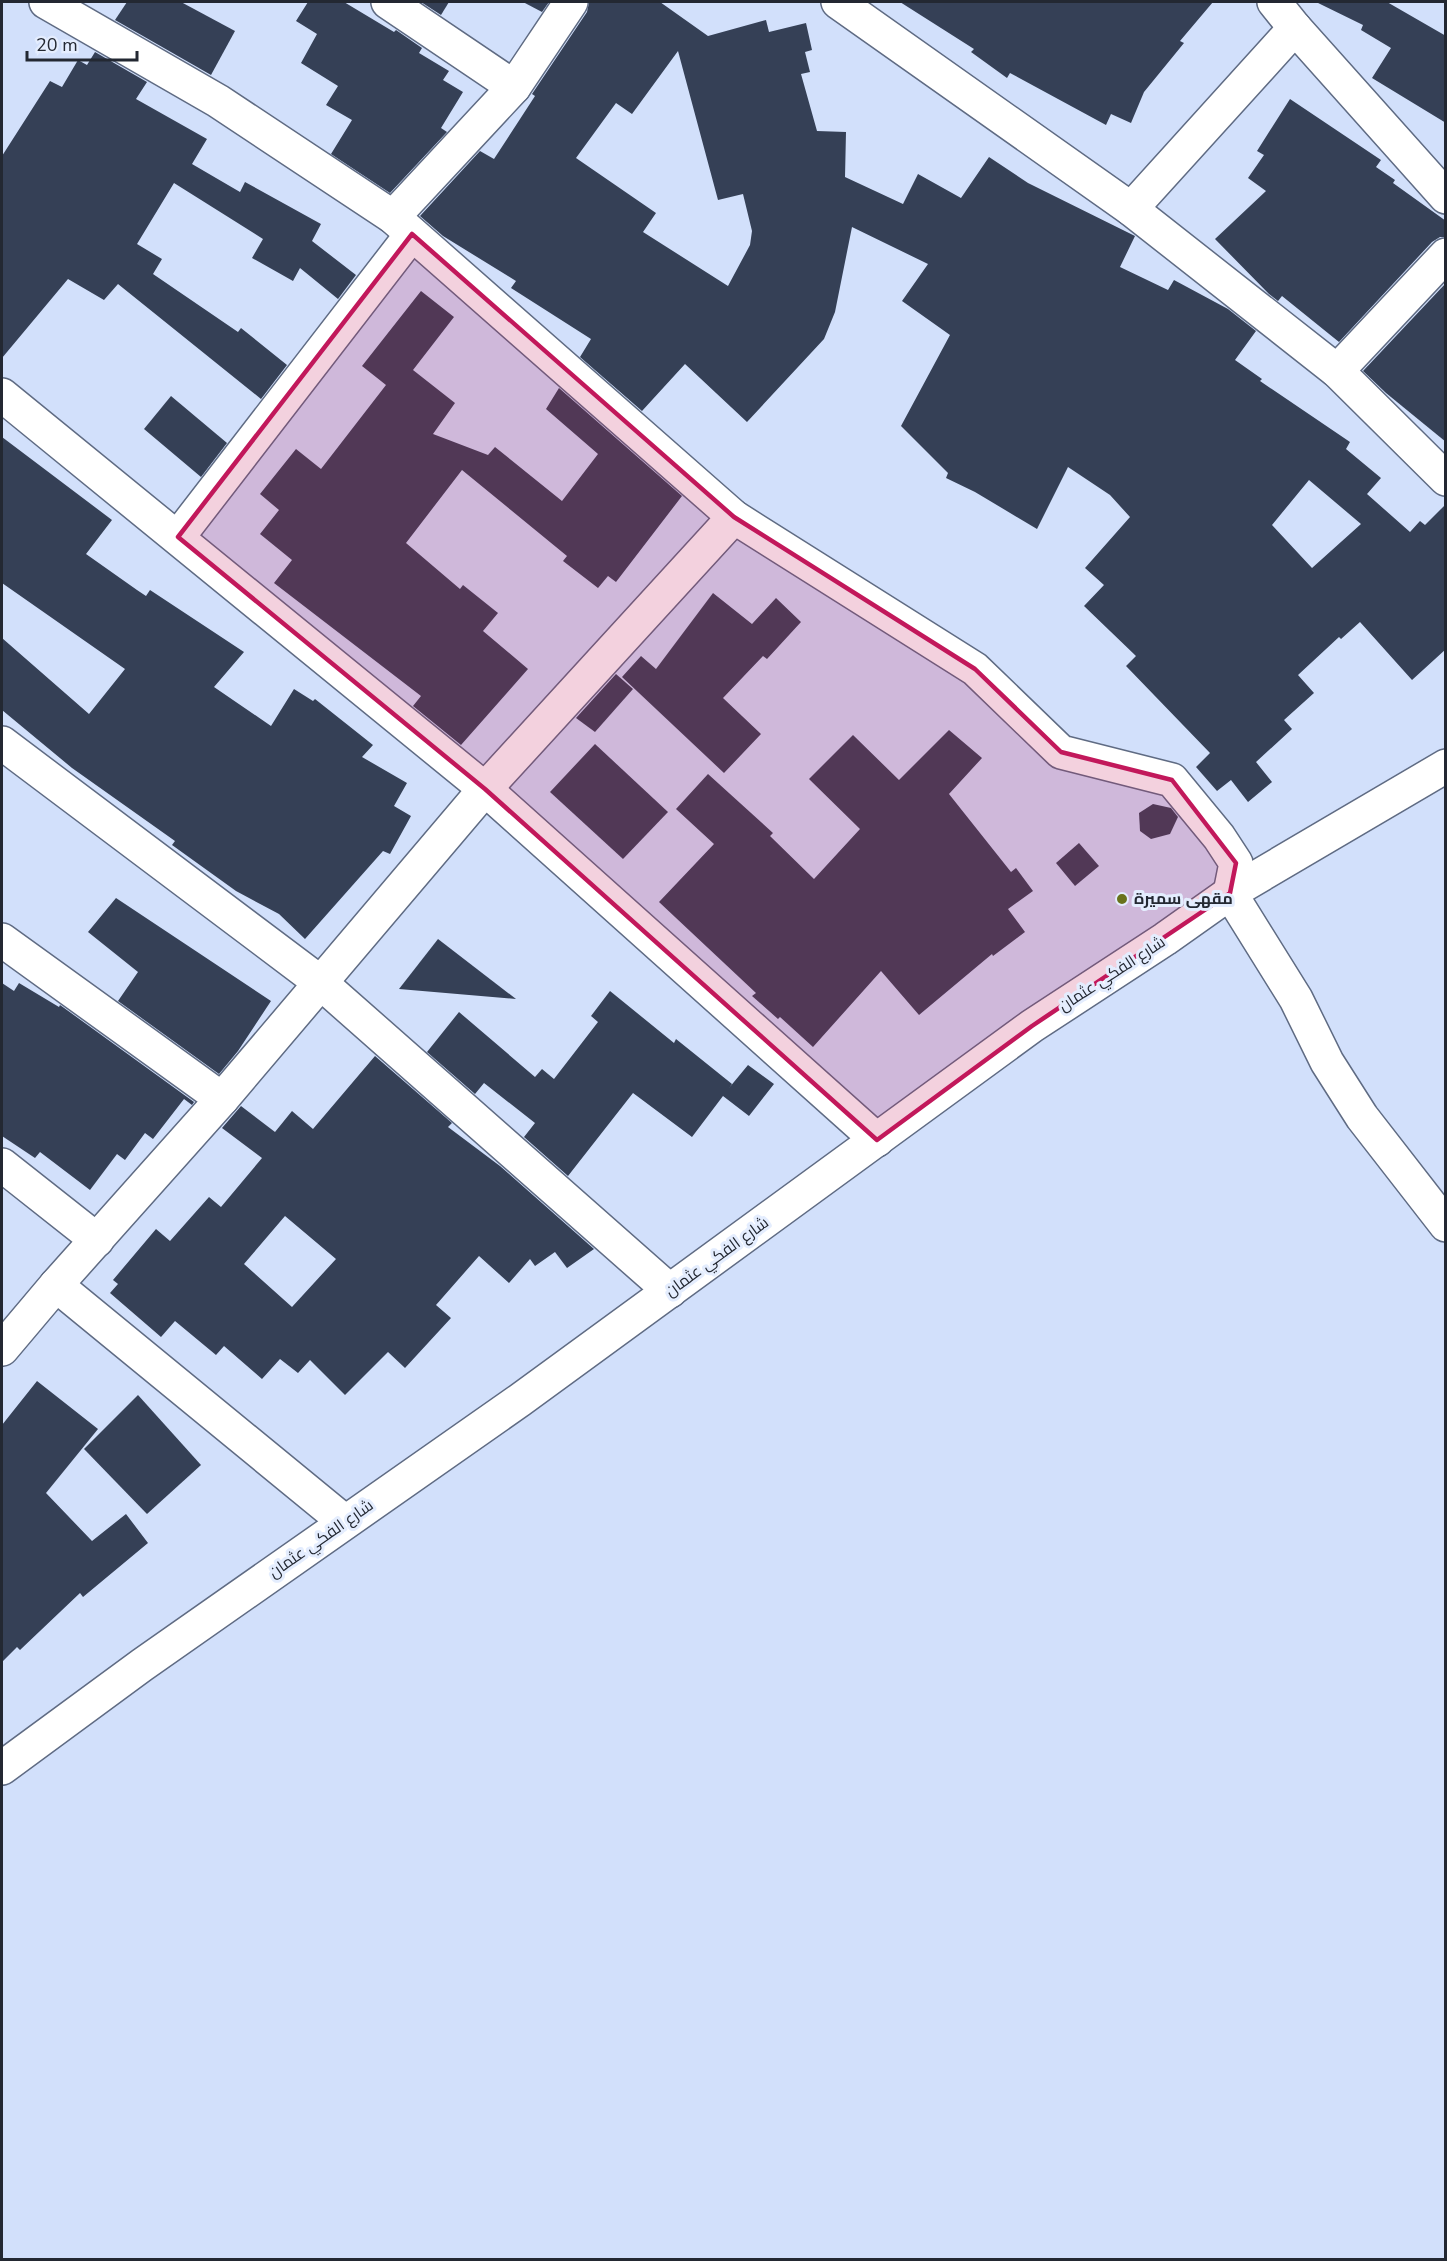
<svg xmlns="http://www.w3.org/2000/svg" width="1447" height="2261" font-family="'Nunito Sans',Cairo,sans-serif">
<rect width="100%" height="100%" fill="#d2e0fb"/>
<!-- building -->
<g fill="#354056" fill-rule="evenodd">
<polygon points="127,2 181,2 235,31 211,75 115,20"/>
<polygon points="308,2 344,2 394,32 396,30 422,48 419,53 449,71 443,80 463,92 441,128 447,132 390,193 331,154 352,120 326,105 338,86 301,63 317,34 296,21"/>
<polygon points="421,2 449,2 441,15"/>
<polygon points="523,2 549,2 542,12"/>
<path d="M589 2H660L708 36 766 20 769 32 806 23 812 50 805 52 810 72 801 74 817 131 846 132 845 177 903 204 918 174 961 198 989 157 1028 183 1135 236 1120 267 1168 290 1174 280 1228 309 1256 331 1235 360 1262 379 1260 381 1350 442 1346 449 1381 478 1367 494 1410 532 1420 521 1425 525 1446 504V649L1412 680 1360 622 1341 639 1339 637 1298 675 1314 693 1284 720 1292 729 1256 762 1272 782 1248 802 1231 780 1217 791 1196 767 1210 753 1126 666 1136 656 1084 606 1104 585 1085 568 1130 517 1110 495 1068 467 1037 529 975 492 946 478 948 473 901 426 950 335 902 301 928 264 852 227 835 312 824 339 747 422 685 364 642 411 580 357 591 339 511 288 516 281 443 236 420 216 480 151 494 159 535 96 532 94 587 12ZM678 51 718 200 743 194 752 231 750 245 728 286 643 232 656 213 576 158 616 103 632 114ZM1309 480 1361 524 1312 568 1272 525Z"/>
<polygon points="900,2 1213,2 1180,41 1184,43 1144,92 1131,123 1111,114 1106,125 1010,73 1007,78 971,52 974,49"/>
<polygon points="1316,2 1387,2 1446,36 1446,123 1372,78 1391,48 1361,30 1363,25"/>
<polygon points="95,52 147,82 136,99 207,139 192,164 240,192 245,182 321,224 312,241 356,275 338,299 300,268 293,281 252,258 263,239 174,183 137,244 162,259 153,274 238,332 241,328 287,365 261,399 118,284 104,300 68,279 2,358 2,156 50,81 62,87 78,60 87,65"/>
<polygon points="1290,99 1381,160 1376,167 1395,180 1393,183 1446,221 1446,237 1440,237 1432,242 1339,342 1282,296 1278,301 1269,294 1215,239 1266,191 1248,178 1264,155 1257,151"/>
<polygon points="1446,283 1446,442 1386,393 1363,371"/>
<polygon points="421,291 454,317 413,370 455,403 433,434 488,455 495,447 562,501 598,454 546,409 559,388 682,496 616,582 608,576 598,588 563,561 567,556 462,470 406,543 460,589 463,585 498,613 483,631 528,669 461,745 413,706 421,696 274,583 292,560 260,534 279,510 260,494 296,449 321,469 386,385 362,366"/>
<polygon points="171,396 227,443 201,477 144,429"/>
<polygon points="2,437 112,520 86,554 137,590 146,596 150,590 244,652 214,687 271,726 294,689 313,701 315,699 373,745 362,757 407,783 394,806 411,816 390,854 383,851 305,939 279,914 236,891 172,845 175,841 72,768 2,710 2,638 89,714 125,669 2,583"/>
<polygon points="713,593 752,624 776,598 801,622 767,659 763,656 723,698 761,734 724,773 622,677 641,656 656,669"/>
<polygon points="616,674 633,689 595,732 576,718"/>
<polygon points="949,730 982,758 949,794 1011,872 1016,868 1033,891 1008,909 1025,932 993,956 992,954 919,1015 881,971 813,1047 780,1017 778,1019 752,996 756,993 659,902 714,844 676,809 708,774 773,833 770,836 814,879 860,829 809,779 853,735 899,780"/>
<polygon points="595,744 668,812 623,859 550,792"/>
<polygon points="1153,804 1171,808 1178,817 1170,834 1151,839 1140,831 1139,813"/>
<polygon points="1079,843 1099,866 1075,886 1056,863"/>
<polygon points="116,898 271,1001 238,1051 219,1074 118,1001 138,972 88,932"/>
<polygon points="438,939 516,999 399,989"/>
<polygon points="2,983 14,991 19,983 59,1007 60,1005 194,1102 192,1105 184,1099 153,1139 145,1133 125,1160 117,1154 90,1190 40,1152 35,1158 2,1136"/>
<polygon points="610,991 674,1043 676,1039 732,1084 729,1088 748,1065 774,1084 749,1116 723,1096 692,1137 633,1093 568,1176 524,1137 535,1123 484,1083 475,1094 427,1052 459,1012 535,1077 542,1069 554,1079 598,1022 591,1016"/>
<path d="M375 1056 452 1123 448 1127 500 1166 594 1249 567 1268 555 1252 535 1266 530 1259 509 1283 479 1256 436 1305 451 1318 405 1368 388 1352 345 1395 310 1360 298 1373 280 1359 262 1379 224 1346 216 1355 175 1321 161 1337 110 1293 118 1284 113 1280 156 1229 170 1241 209 1197 221 1207 262 1158 222 1128 241 1106 275 1132 292 1111 313 1129ZM285 1216 336 1259 292 1307 244 1264Z"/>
<polygon points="37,1381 98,1429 46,1493 92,1541 126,1514 148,1543 83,1597 80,1593 20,1650 17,1647 2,1662 2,1425"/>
<polygon points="138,1395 201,1465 147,1514 84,1449"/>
</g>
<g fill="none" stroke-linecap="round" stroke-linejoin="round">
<!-- minor casing -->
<g stroke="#5f6b83" stroke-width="36">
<g id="minor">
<polyline points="46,2 218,101 393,217 734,517 975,669 1061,752 1172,780 1219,837 1236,863 1230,893 1296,999 1327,1062 1362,1117 1446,1225"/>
<polyline points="388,2 514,87"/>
<polyline points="838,2 1131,209 1337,371 1446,479"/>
<polyline points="1274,2 1295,28 1446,197"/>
<polyline points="1131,209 1295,28"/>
<polyline points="393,217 514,87 571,2"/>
<polyline points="1337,371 1446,255"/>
<polyline points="2,395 485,789 877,1140"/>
<polyline points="178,537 412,234"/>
<polyline points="2,743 321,983 670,1291"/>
<polyline points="2,940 222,1099"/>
<polyline points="2,1165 97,1240"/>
<polyline points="56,1285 345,1522"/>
<polyline points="2,1349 56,1285 222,1099 485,789 734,517"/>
<polyline points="2,1768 142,1665 520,1400 1032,1026 1165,939 1230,893 1446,766"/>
</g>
</g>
<!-- minor -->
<use href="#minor" stroke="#fff" stroke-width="33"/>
</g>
<!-- marked area -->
<path fill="#c2185b" fill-opacity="0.2" stroke="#c2185b" stroke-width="4.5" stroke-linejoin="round" d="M412 234 734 517 975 669 1061 752 1172 780 1236 863 1230 893 1032 1026 877 1140 485 789 178 537Z"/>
<!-- markers -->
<circle fill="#69721b" stroke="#e4edfe" stroke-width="2" cx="1122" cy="899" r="6"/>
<g text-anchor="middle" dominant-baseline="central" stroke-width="6" stroke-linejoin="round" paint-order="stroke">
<!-- poi labels -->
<g font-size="16" font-weight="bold" fill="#232832" stroke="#e4edfe" text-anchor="start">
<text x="1134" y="899">مقهى سميرة</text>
</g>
<!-- street labels -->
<g font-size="16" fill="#232832" stroke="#e4edfe">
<text transform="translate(1112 974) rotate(-33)">شارع الفكي عثمان</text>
<text transform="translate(717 1257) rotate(-36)">شارع الفكي عثمان</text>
<text transform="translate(321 1539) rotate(-35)">شارع الفكي عثمان</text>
</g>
</g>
<!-- border -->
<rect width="1447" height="2261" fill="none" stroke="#232832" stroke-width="6"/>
<!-- scale -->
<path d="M27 51v9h110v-9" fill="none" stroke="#232832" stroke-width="3"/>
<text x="36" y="51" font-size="18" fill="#232832" stroke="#e4edfe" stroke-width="4.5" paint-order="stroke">20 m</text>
</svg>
